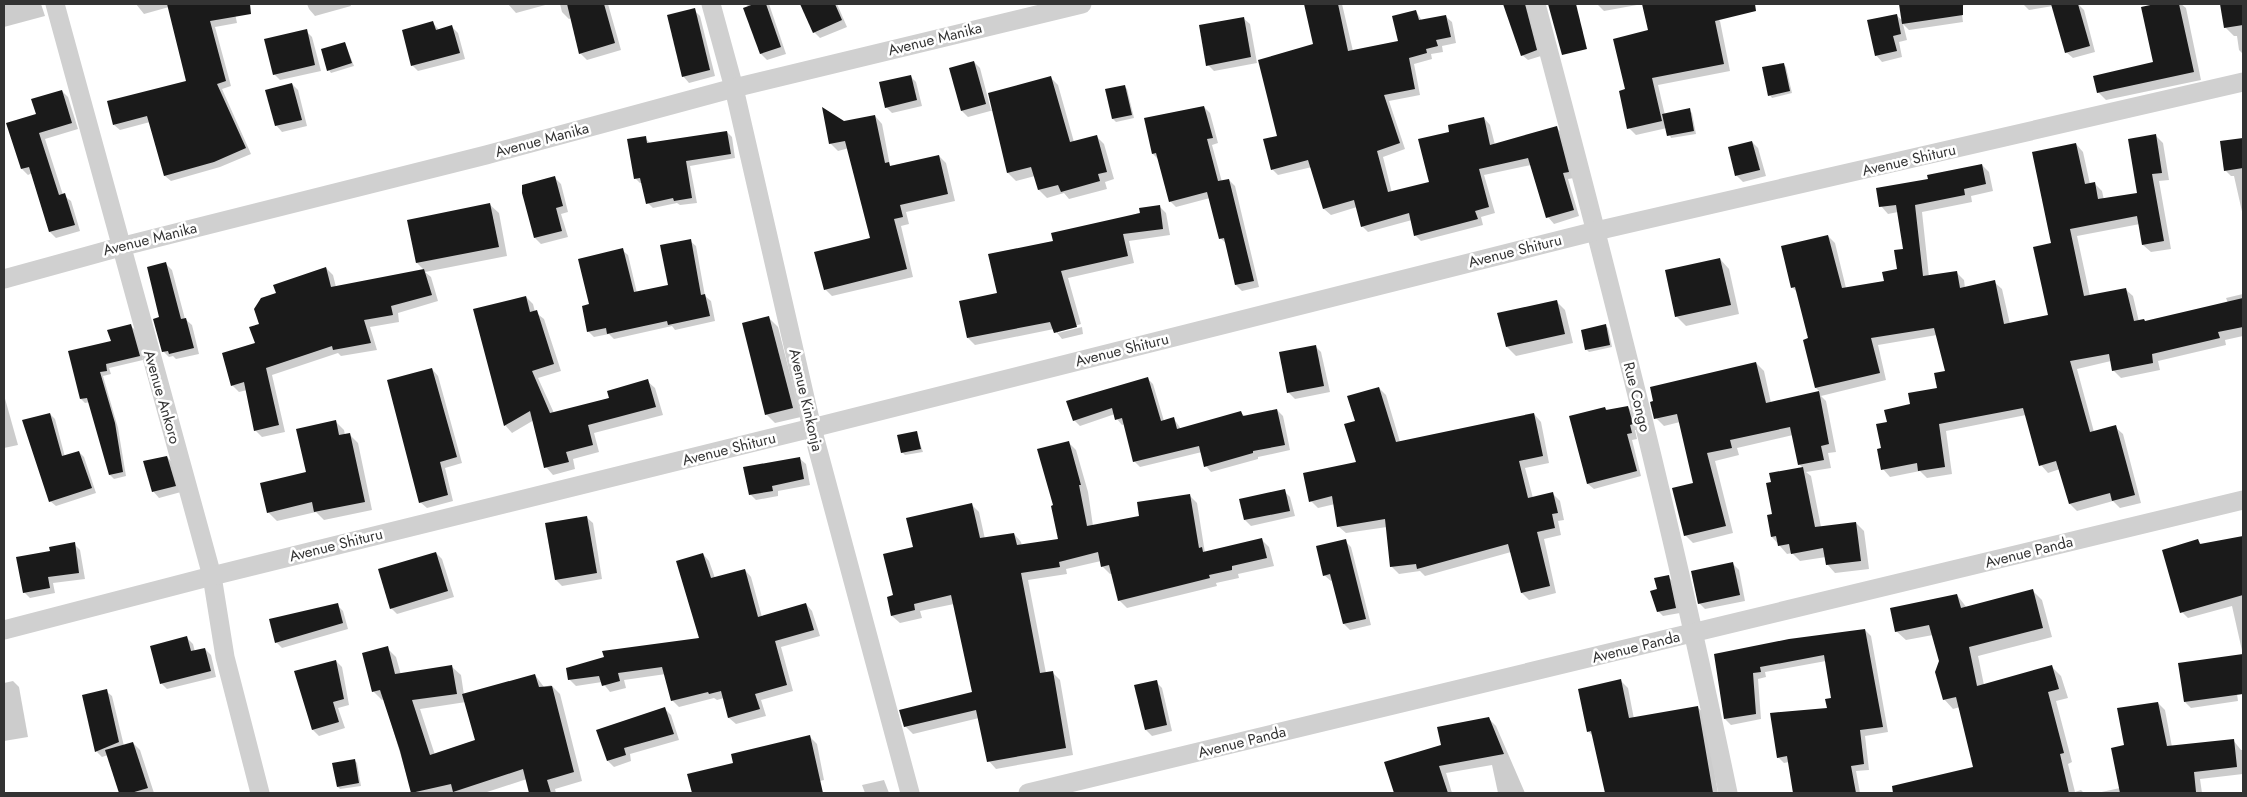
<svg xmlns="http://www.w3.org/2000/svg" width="2247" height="797" font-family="Jost,sans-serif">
<rect width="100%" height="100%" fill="#fff"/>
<!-- shadow -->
<g fill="#0003" fill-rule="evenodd">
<polygon points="4,4 41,4 45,16 4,27"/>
<polygon points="136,4 233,4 237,23 215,27 231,86 222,89 251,154 220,167 171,181 165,176 150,122 120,130 114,125 188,82 169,7 144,14"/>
<polygon points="307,4 350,4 351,6 315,16 309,9"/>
<polygon points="508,4 549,4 516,13"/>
<polygon points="560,4 608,4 621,50 587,60 580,53 572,18 569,19 562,12"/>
<polygon points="747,4 769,4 786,54 767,60 761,54"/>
<polygon points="802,4 837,4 847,27 820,38 814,32"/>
<polygon points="1306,4 1342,4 1353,51 1400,42 1416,11 1422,21 1445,16 1452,22 1456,43 1442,46 1443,52 1431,54 1432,59 1414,64 1420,95 1389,101 1405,149 1383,157 1392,193 1431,183 1451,133 1484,118 1490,125 1495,145 1556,127 1562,133 1574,178 1568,179 1579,216 1554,224 1548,217 1531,165 1484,175 1495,213 1481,217 1483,225 1421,241 1415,235 1412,220 1368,232 1362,226 1357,207 1331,215 1324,209 1312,167 1278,175 1272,169 1279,137 1315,45"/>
<polygon points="1515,4 1532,4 1541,56 1528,60 1522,55 1506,7"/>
<polygon points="1597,4 1636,4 1637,5 1604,11"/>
<polygon points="1900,4 1969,4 1961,6 1963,22 1909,30 1903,24 1907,40 1899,42 1902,57 1882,62 1876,55 1896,15 1903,21"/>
<polygon points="2023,4 2078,4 2084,10 2095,52 2073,58 2066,52 2053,6 2029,10"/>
<polygon points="2161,4 2181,4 2186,8 2201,80 2106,100 2098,92 2155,63 2143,8"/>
<polygon points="2221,4 2243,4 2243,54 2239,50 2237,36 2234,36 2225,27"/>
<polygon points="694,10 700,16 715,76 689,83 683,76"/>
<polygon points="1713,14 1720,21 1730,71 1658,85 1665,115 1689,110 1692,113 1696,134 1671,138 1667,128 1636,135 1629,128 1627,90"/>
<polygon points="1243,18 1250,24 1257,63 1214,71 1208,65"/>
<polygon points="433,23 439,30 452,27 458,33 465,59 418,71 412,65"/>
<polygon points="306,31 312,37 321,71 280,80 274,74"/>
<polygon points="345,43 354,66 331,73 329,70"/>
<polygon points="974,62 980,68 991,110 1050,77 1058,85 1074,142 1096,136 1104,144 1114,179 1105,182 1107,189 1069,199 1064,193 1047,198 1039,190 1035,176 1016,181 1008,173 994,110 968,117 962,111"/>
<polygon points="1783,64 1786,67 1792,93 1772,98 1770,95"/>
<polygon points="910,76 916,82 922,106 892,113 886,107"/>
<polygon points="292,84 298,90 307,126 282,132 276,125"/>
<polygon points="1124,86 1127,89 1134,118 1116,122 1113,119 1107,90"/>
<polygon points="62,91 68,97 78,129 45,139 63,195 71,201 80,231 56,238 50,232 32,173 28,175 22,169 8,124 37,115"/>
<polygon points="1204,107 1210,113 1218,143 1212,145 1222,182 1229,180 1235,186 1259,287 1242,291 1236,285 1227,244 1220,238 1210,198 1176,207 1170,201 1159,160 1153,154 1145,119"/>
<polygon points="875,116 882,124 890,166 939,156 946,163 955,201 906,212 909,224 901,226 913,277 832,296 825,289 872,239 849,148 838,151 830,143 843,122"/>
<polygon points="727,132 732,137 735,158 690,166 697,203 680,205 677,203 653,208 648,203 643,183 640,183 635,178 645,138 650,143"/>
<polygon points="2156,136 2163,143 2169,180 2159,181 2171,249 2151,252 2143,245 2140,224 2077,236 2090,296 2125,289 2133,296 2139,322 2146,322 2228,303 2226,298 2243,294 2243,336 2225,340 2226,345 2158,361 2160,370 2121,378 2113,370 2111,361 2077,369 2094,432 2115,427 2123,434 2141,503 2120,508 2113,501 2077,511 2070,504 2060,469 2048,473 2041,465 2026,415 1946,431 1952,474 1927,478 1920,471 1890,477 1883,469 1882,449 1888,423 1911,405 1939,389 1946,372 1937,335 1878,345 1886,380 1821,396 1826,401 1836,452 1828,453 1831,468 1806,472 1811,476 1821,527 1856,523 1864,531 1869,569 1835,573 1827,564 1826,557 1800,561 1792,553 1787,554 1772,537 1773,515 1803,468 1799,464 1793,435 1737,448 1739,455 1715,461 1733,533 1693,543 1685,535 1695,484 1680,422 1664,426 1656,418 1756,363 1764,371 1771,403 1820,392 1816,388 1810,339 1798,293 1792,287 1828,236 1835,243 1846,288 1885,282 1898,270 1904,250 1898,212 1888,214 1881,206 1930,180 1982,165 1989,172 1993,191 1971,196 1972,202 1922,212 1929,277 1957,273 1964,280 1965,288 1994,282 2002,289 2010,324 2050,316 2053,244 2076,144 2083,152 2090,184 2095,184 2102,191 2104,200 2138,194"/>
<polygon points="2243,140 2243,216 2234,176 2231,176 2225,170 2221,142"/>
<polygon points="1752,142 1758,148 1766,176 1743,182 1737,176 1729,148"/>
<polygon points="555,178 561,184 568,212 561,214 568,237 541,244 535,238"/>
<polygon points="489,204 499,213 507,256 425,272 431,277 438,301 398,313 399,322 370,327 377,350 341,356 338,353 272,375 285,432 262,437 255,430 247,390 239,392 232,385 256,344 261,324 277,294 326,268 333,275 336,287 424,270 417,263 408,221"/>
<polygon points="1159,206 1166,213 1170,235 1129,241 1134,263 1068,278 1081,324 1058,331 1058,333 1082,327 1083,334 1062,339 1054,329 975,345 968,338 998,294 1054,242"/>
<polygon points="690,241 696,246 705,296 711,301 715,321 675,330 672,326 614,339 609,334 594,337 588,331 622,250 628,255 637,293 670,286"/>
<polygon points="1720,259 1729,269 1739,314 1686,326 1676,316"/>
<polygon points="166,264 172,270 185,319 192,325 199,354 176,359 173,356 169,357 163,351 161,318"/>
<polygon points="526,297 533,304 535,312 544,319 561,371 538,378 554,413 611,398 647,381 655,388 663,415 594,433 599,452 573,459 575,469 553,475 546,467 534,420 512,433 505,425 475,310"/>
<polygon points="1556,301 1565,310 1573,343 1516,356 1507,347"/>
<polygon points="769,318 778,327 801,417 775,423 766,414"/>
<polygon points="131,326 135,330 143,360 109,368 111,374 103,376 118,428 126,476 114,479 110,475 90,402 85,403 81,399 112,342"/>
<polygon points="1605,326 1608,328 1612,347 1589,352 1586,349"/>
<polygon points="1315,346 1321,352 1330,392 1295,399 1289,393 1280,353"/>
<polygon points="432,369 438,376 462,463 445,468 453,501 427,508 420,502"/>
<polygon points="1147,378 1153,384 1164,421 1174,419 1181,429 1241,413 1246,417 1277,410 1283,416 1290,450 1258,457 1258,459 1211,472 1206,466 1202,452 1140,467 1134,461 1125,424 1122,425 1117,419 1115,414 1080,426 1074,420"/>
<polygon points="1379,388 1386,395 1400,442 1534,414 1541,422 1549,463 1525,468 1533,498 1552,493 1560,501 1564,520 1558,521 1561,535 1544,539 1556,593 1529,600 1522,593 1511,552 1425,576 1420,571 1399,574 1391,566 1387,527 1346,533 1338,526 1335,504 1318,508 1311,501 1357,463 1356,421"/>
<polygon points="4,395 18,445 4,448"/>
<polygon points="1628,407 1633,413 1637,430 1635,430 1637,439 1632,440 1641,476 1594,489 1588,484 1605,408 1608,411"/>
<polygon points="50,414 55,419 65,457 79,452 84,457 96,493 56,506 50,501"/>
<polygon points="336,422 344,430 345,435 349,434 358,443 372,510 324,520 316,512 277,521 268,512 307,473"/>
<polygon points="916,432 923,452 905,455 902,452"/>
<polygon points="1068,442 1076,450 1088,492 1093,526 1141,517 1189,495 1197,503 1205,553 1262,540 1269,547 1274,566 1238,574 1239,578 1216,583 1217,586 1127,608 1119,600 1113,573 1110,574 1102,566 1101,561 1066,569 1067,574 1028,580 1046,673 1052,672 1060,680 1073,755 996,769 989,761 979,718 913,734 905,726 973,692 954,604 920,611 922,618 900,623 892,616 895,596 914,548 971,504 979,512 985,539 1014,534 1021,542 1022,546 1059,540 1054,506"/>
<polygon points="167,457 173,463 181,492 159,498 153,491"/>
<polygon points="799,458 806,464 810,485 778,491 778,496 756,500 750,494"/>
<polygon points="1284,491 1290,497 1295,516 1251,526 1245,520 1241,500"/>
<polygon points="586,517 593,523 602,579 562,586 556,580"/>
<polygon points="2243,537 2243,693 2237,694 2238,701 2191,708 2185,702 2243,655 2232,606 2188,618 2182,612 2198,541 2202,545"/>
<polygon points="1345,541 1351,547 1371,625 1350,630 1344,624 1333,580 1331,581 1324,575"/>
<polygon points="74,544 80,550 85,579 53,583 55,593 30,598 24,592 52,552"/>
<polygon points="436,553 442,559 454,597 397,614 391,608"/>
<polygon points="703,554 709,561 715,578 745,570 751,577 762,617 806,604 812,611 820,636 781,647 793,691 761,700 766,716 736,724 729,718 724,698 717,700 714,698 679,707 672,700 666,674 624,680 626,688 610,692 602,682 576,686 569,679 701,639"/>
<polygon points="1732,563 1739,570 1745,601 1705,609 1699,603"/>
<polygon points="1668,577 1673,581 1680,613 1663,616 1658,611"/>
<polygon points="2033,591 2042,600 2052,637 1978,656 1984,685 2052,667 2061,676 2068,698 2056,701 2072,762 2068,764 2075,792 2081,790 2084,793 1911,793 1908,783 1974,768 1960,707 1953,709 1944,699 1940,661 1933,635 1906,640 1896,631 1957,595 1967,608"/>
<polygon points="337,605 343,611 348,629 282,648 276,642"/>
<polygon points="1865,630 1871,636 1888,732 1865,736 1869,770 1856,771 1860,793 1794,793 1789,762 1784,763 1778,757 1828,709 1832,699 1826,661 1765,672 1766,677 1758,679 1761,719 1731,725 1725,719 1716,655"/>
<polygon points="187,638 193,644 195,652 205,649 211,655 216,677 167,689 161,683"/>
<path d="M387 648 396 657 401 675 452 667 461 675 464 695 535 675 544 687 551 685 560 694 582 781 555 789 556 793H531L527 779 484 793H412L384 699 382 700 373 691ZM466 702 477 741 435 755 420 709Z"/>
<polygon points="336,661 342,667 349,705 338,708 345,728 319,736 313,730 295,672"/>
<polygon points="13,681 19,687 28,737 4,741 4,683"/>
<polygon points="1621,681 1628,688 1634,719 1697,707 1705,714 1718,793 1606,793 1593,736 1588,731"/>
<polygon points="1156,682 1162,688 1172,731 1152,736 1146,730 1136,686"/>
<polygon points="106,691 112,696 124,746 133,743 140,750 154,793 121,793 108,755 102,757 97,752 84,696"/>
<polygon points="2158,703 2165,710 2172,747 2233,740 2241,750 2243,750 2243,774 2200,779 2202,793 2097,793 2120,788 2125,746"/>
<polygon points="665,709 671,715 679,740 630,754 631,761 614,767 608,761"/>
<polygon points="1488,718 1496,726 1525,793 1498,793 1492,765 1446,773 1452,793 1395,793 1385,763 1442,745"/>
<polygon points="809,736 817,744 824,780 770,793 693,793 689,775 734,764"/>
<polygon points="354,760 357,763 361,786 340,789 338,787"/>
<polygon points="884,780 889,793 865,793 862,785"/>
</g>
<!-- building -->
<g fill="#1a1a1a">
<polygon points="167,4 250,4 251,14 210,21 226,81 217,84 246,148 214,162 164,176 147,116 113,125 107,101 186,81"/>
<polygon points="567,4 604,4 615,43 579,54"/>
<polygon points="754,4 766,4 781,47 760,54 743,8"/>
<polygon points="800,4 835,4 842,20 813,33"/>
<polygon points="1304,4 1338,4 1348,51 1398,41 1392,16 1416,10 1419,20 1446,15 1451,37 1436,40 1438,46 1426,49 1427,53 1409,58 1415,89 1384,95 1400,143 1377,151 1388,192 1429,182 1418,139 1449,132 1448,125 1484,117 1490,145 1557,126 1569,172 1563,173 1574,210 1546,218 1528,158 1479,169 1489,207 1475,211 1478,219 1414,236 1409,213 1361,227 1354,200 1323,209 1308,160 1271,170 1263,139 1277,136 1258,60 1313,44"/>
<polygon points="1503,4 1525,4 1537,50 1521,56"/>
<polygon points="1548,4 1576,4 1587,49 1562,55"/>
<polygon points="1642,4 1755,4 1756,11 1715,21 1724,64 1652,78 1662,121 1627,129 1619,91 1625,89 1613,39 1648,30"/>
<polygon points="1899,4 1963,4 1963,15 1902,24"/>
<polygon points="2051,4 2078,4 2090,46 2065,53"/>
<polygon points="2155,4 2179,4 2194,72 2097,93 2093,76 2153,62 2141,7"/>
<polygon points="2220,4 2243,4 2243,25 2224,28"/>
<polygon points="695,8 710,70 682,77 667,15"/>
<polygon points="1897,14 1901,34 1893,36 1897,51 1875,56 1867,20"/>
<polygon points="1244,17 1251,57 1206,66 1199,25"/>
<polygon points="433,21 436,30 452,25 460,53 411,66 402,30"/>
<polygon points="307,29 315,65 273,75 264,39"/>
<polygon points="345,42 352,63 327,71 321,49"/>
<polygon points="974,61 986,104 961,111 949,68"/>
<polygon points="1784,63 1790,91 1768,96 1762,67"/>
<polygon points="911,75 917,100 885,108 879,82"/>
<polygon points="1051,76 1070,142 1097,135 1107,172 1098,174 1100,181 1061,192 1058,185 1038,190 1031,167 1007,173 988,93"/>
<polygon points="292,83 302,120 275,126 265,90"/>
<polygon points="1125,85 1132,115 1112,119 1105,89"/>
<polygon points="62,90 72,123 39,133 59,195 65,193 75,225 49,232 29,167 21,169 6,123 36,114 31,99"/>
<polygon points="1204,106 1213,138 1207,139 1218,181 1229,179 1254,281 1235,285 1224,238 1219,239 1207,192 1169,202 1156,153 1152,154 1144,118"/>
<polygon points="822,107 844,121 875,115 885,163 889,162 890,166 939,155 948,194 900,205 903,217 894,219 907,269 824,290 814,252 870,238 845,141 829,144"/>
<polygon points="1690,108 1694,131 1667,136 1662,114"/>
<polygon points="727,131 731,154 686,161 692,198 674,201 673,198 646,204 640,178 634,179 627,139 646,136 647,143"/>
<polygon points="2156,134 2162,173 2152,174 2164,241 2142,245 2137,216 2070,229 2084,296 2126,288 2134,321 2144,319 2145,321 2243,298 2243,327 2218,332 2220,338 2152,354 2153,363 2112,371 2109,354 2070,361 2090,432 2116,425 2135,495 2112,501 2110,493 2069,504 2056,461 2039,466 2023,408 1939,424 1945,467 1918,471 1917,463 1881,470 1877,449 1881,448 1876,424 1887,422 1884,410 1910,404 1908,393 1937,388 1934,373 1945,371 1934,328 1871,338 1880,373 1815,388 1803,340 1808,338 1795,287 1791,288 1781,246 1828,235 1842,288 1884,281 1882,272 1897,269 1894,250 1903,249 1896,205 1879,207 1876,188 1928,179 1927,175 1982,164 1986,184 1964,189 1965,195 1915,205 1923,276 1957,271 1960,288 1995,280 2004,324 2048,315 2033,247 2051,243 2032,152 2076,143 2085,184 2095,182 2098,199 2137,193 2128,139"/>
<polygon points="2243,138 2243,168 2224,171 2220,141"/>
<polygon points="1752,141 1760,170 1735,176 1728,147"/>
<polygon points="555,176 563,206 556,208 562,231 534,238 522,193 522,185"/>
<polygon points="490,203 499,247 416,263 407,220"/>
<polygon points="1160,205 1163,229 1123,234 1128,256 1061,271 1077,327 1054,333 1050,322 967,338 959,301 997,293 988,254 1053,241 1051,233 1140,213 1139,208"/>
<polygon points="691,239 701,295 705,294 710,316 668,325 667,321 607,334 606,328 587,332 582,306 589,304 578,259 623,248 634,292 668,285 660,245"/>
<polygon points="1720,258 1731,305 1675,317 1665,270"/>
<polygon points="166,262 181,319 186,318 194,348 169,354 168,351 162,352 153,319 159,317 147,267"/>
<polygon points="326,267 331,287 424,269 432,295 391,306 393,315 364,320 371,343 333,350 332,346 266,368 279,425 254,431 244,382 231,386 222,353 255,343 249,327 259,324 254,309 261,298 276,293 273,285"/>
<polygon points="526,296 530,312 537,310 554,364 532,371 550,413 609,398 607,391 648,379 656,407 588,425 593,445 566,452 569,462 544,468 530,411 504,426 473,309"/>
<polygon points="1557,300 1565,334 1506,347 1497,313"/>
<polygon points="769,316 793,408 765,415 742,323"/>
<polygon points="131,324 140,356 106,364 107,371 100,372 115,423 123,472 109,475 87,398 80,399 68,351 111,341 107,330"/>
<polygon points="1606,324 1610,345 1585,350 1581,330"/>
<polygon points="1316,345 1324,386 1287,393 1279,352"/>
<polygon points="1756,362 1766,403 1819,391 1829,444 1821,446 1824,460 1798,465 1790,427 1730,440 1732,448 1707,453 1726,526 1684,536 1672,488 1693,483 1677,414 1654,419 1650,402 1653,401 1650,387"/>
<polygon points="432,368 457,457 440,462 448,495 419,503 387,380"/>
<polygon points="1148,377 1161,421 1174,417 1177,429 1241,411 1243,416 1277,409 1285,445 1253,451 1253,453 1204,467 1199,446 1133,462 1122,418 1115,420 1112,408 1073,421 1066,401"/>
<polygon points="1379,387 1396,442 1534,413 1543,456 1519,461 1528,498 1553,492 1558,513 1552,514 1555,528 1537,532 1550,586 1521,593 1508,544 1417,569 1416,564 1390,567 1385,519 1337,527 1332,496 1309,502 1303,473 1356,462 1344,424 1355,421 1347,396"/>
<polygon points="1628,406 1633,424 1630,425 1632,433 1627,434 1637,471 1587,484 1569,416 1605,407 1606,410"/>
<polygon points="50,413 62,456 79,451 92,488 49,502 22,420"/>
<polygon points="336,420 339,435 350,433 365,502 314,512 312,502 267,513 260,483 306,472 296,429"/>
<polygon points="917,431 921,449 901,453 897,435"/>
<polygon points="1069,441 1081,485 1079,485 1087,526 1139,516 1137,502 1190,494 1199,548 1202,547 1203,552 1262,538 1267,558 1232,566 1232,570 1209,575 1210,578 1118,601 1109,565 1101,567 1098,552 1059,562 1060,567 1021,573 1040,673 1053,671 1066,748 987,762 976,710 904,727 899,710 972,692 951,595 914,604 915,610 891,616 887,597 893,595 883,554 913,547 906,518 972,503 980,538 1014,533 1017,545 1058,539 1051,506 1053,505 1037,449"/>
<polygon points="167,456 176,486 152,492 143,461"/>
<polygon points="800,457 804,479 772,486 773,491 749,495 743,467"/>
<polygon points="1803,467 1815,527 1856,522 1861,561 1826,565 1823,548 1791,554 1789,544 1778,546 1776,536 1771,537 1767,515 1772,514 1766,483 1771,482 1769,473"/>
<polygon points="1285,489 1290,511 1244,520 1239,499"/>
<polygon points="587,516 597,573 555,580 545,523"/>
<polygon points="2243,536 2243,595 2180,613 2162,550 2198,539 2200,544"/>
<polygon points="1346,539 1366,619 1343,624 1330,574 1323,576 1316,546"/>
<polygon points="75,542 79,573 48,577 50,588 23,593 16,557 50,551 49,547"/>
<polygon points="436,552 448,591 390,609 378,569"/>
<polygon points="703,553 711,578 745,569 758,617 806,603 814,630 775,641 787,685 755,694 760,709 728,718 721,691 709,694 708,692 671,701 662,667 618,673 620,681 602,686 599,676 568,680 566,668 604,657 602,651 699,638 676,561"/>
<polygon points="1733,562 1740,595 1698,604 1691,571"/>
<polygon points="1669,575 1676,608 1657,612 1650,591 1657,589 1654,578"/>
<polygon points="2033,589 2043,628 1969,647 1977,686 2052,665 2059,689 2048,692 2064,753 2060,754 2069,793 1893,793 1892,786 1973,767 1956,697 1943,700 1935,672 1939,661 1929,625 1895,632 1890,608 1957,594 1961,608"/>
<polygon points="338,603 343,623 275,643 269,619"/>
<polygon points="1865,629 1883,727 1860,730 1864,764 1851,766 1856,793 1793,793 1787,756 1777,758 1770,713 1827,708 1825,699 1831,698 1824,655 1760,667 1761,672 1753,673 1756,714 1724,719 1714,654 1789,639"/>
<polygon points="187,636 191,651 205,648 211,671 160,684 150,646"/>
<polygon points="388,646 395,674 452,665 457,694 412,700 430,755 475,740 462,694 535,674 539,687 552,686 574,772 547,780 551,793 529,793 523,769 453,792 451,784 411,793 400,751 380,690 372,692 362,653"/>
<polygon points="2243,654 2243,694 2184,702 2178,663"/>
<polygon points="336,660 344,699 333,702 339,722 312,730 294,671"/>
<polygon points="1621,679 1629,718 1698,706 1713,793 1605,793 1591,731 1587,732 1578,689"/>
<polygon points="1157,680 1167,725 1145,730 1134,685"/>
<polygon points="107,689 119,742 95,752 82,695"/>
<polygon points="2158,702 2167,746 2234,739 2237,767 2194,772 2196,792 2120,793 2111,748 2124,745 2117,708"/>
<polygon points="665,707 674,734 624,748 626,755 607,761 596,730"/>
<polygon points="1489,717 1504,754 1439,766 1448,793 1394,793 1384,762 1441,745 1437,727"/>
<polygon points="810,735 823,793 692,793 687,774 733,763 731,754"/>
<polygon points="133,742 148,788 131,793 119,793 105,750"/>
<polygon points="355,759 359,783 337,787 332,763"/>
</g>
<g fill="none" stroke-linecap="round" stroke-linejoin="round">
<!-- minor -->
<g stroke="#d0d0d0" stroke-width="19">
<polyline points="55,4 212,576 225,657 260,793"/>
<polyline points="711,4 734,88 812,428 910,793"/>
<path d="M1536 4C1606 266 1673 528 1728 793"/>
<polyline points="4,279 120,247 486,155 734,88 1082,4"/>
<polyline points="4,630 212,576 812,428 1596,231 2243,82"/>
<polyline points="1028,793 2243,500"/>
</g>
</g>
<g text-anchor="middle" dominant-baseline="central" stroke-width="5" stroke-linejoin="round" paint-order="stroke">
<!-- street labels -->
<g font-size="15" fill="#333" stroke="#fff">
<text transform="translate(935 39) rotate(-14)">Avenue Manika</text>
<text transform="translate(542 140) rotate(-15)">Avenue Manika</text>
<text transform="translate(1909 160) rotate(-13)">Avenue Shituru</text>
<text transform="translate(150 239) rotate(-14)">Avenue Manika</text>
<text transform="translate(1515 251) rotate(-14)">Avenue Shituru</text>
<text transform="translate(1122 350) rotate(-14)">Avenue Shituru</text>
<text transform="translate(162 397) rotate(74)">Avenue Ankoro</text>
<text transform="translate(1637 397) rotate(76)">Rue Congo</text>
<text transform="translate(806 400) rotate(77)">Avenue Kinkonja</text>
<text transform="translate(729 449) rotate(-14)">Avenue Shituru</text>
<text transform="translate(336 545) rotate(-14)">Avenue Shituru</text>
<text transform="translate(2029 552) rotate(-14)">Avenue Panda</text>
<text transform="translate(1636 647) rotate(-14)">Avenue Panda</text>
<text transform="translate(1242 742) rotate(-14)">Avenue Panda</text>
</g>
</g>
<!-- border -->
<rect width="2247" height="797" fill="none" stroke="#333333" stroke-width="10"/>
</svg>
